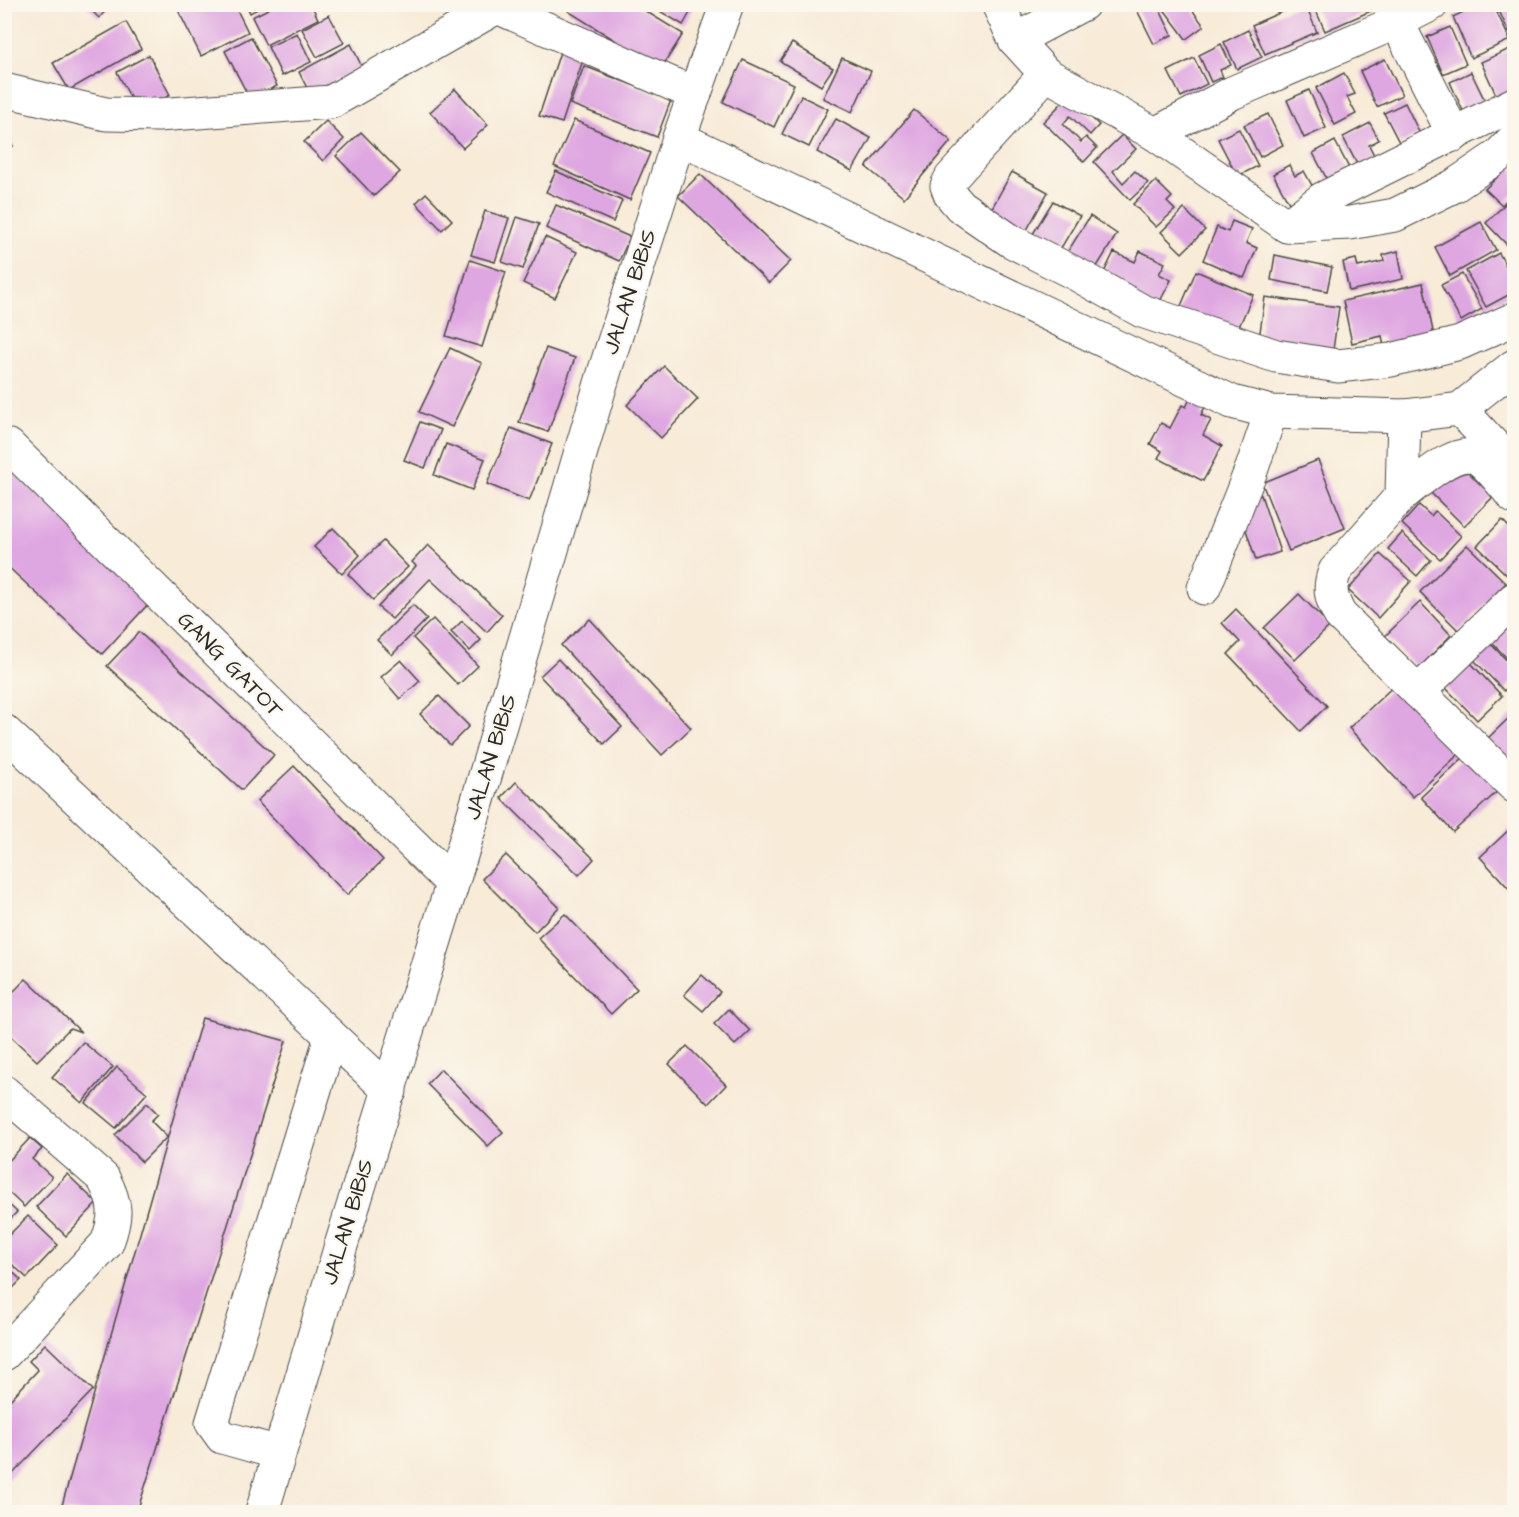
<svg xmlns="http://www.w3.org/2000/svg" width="1519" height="1517" font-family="'Architects Daughter',sans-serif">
<rect width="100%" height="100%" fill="#fbf7ec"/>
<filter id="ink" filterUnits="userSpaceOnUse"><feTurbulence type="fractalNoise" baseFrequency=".0167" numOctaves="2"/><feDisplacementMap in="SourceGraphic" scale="12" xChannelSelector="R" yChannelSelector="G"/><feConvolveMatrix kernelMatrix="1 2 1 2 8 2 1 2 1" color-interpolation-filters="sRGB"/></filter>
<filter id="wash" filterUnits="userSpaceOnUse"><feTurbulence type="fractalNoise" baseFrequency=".008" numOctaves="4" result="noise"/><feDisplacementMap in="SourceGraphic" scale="24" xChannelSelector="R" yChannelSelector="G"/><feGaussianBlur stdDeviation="1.35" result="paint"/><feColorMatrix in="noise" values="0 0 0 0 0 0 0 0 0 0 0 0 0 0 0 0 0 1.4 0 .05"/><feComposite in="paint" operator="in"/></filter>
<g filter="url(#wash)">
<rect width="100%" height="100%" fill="#f8ebd8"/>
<g id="blocks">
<!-- building -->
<g fill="#dfa7e1">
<polygon points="85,4 112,4 99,18"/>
<polygon points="175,4 234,4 248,32 201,56"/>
<polygon points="246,4 267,4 250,13"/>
<polygon points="278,4 311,4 318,19 266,45 252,17"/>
<polygon points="571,4 634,4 683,34 661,69 568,11"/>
<polygon points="648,4 695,4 683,25"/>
<polygon points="1148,4 1157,4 1172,35 1154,44 1137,10"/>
<polygon points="1160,4 1188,4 1204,26 1186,39"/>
<polygon points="1300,4 1305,4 1317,32 1265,54 1252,25"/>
<polygon points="1313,4 1379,4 1380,7 1325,31"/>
<polygon points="1479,4 1493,4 1510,40 1471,58 1453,17"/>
<polygon points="1496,4 1514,4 1514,35 1511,37"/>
<polygon points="329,15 344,43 317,57 302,29"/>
<polygon points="126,22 141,49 69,90 53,63"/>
<polygon points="1450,27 1466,64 1443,74 1427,37"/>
<polygon points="1248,30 1262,57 1237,69 1224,42"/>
<polygon points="297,33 311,62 282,76 268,47"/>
<polygon points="251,37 277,86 250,99 225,51"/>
<polygon points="792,43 833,68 821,86 780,61"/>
<polygon points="351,44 362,67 310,94 299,72"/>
<polygon points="1221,44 1231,65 1220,70 1223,77 1211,82 1199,55"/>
<polygon points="562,46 585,54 562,123 539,116"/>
<polygon points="1514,47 1514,94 1499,101 1481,62"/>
<polygon points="149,55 170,95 138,112 117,72"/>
<polygon points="842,58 871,71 852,112 823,98"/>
<polygon points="1194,58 1207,84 1181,97 1168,71"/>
<polygon points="1385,59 1402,95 1377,107 1360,71"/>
<polygon points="743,60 794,84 774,127 723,102"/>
<polygon points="584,66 671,100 657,137 570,104"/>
<polygon points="1471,72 1486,103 1464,113 1450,82"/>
<polygon points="1344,73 1355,94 1347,97 1356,114 1335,125 1316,88"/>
<polygon points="455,89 488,125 463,148 430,112"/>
<polygon points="1309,90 1326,128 1304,138 1287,100"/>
<polygon points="801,96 828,109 809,147 782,134"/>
<polygon points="1069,96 1099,125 1090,135 1070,116 1063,124 1081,142 1086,137 1097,148 1084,162 1043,122"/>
<polygon points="1405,103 1420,134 1400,144 1384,113"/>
<polygon points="914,110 951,141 904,198 866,167"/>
<polygon points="1268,114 1283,145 1260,157 1244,125"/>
<polygon points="836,119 871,138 852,171 817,152"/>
<polygon points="574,120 650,153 630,200 554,166"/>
<polygon points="326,121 344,139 323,161 304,142"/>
<polygon points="1370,123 1379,140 1369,145 1376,159 1359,168 1343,137"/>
<polygon points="1239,129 1258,166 1230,180 1225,170 1232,166 1218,139"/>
<polygon points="361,132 400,172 374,196 336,156"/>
<polygon points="1122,135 1136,149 1113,171 1123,183 1135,171 1148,183 1130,200 1094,162"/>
<polygon points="4,137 13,146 4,155"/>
<polygon points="1335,141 1351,172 1329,183 1313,153"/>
<polygon points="1289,165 1295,176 1304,171 1314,189 1289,203 1273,174"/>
<polygon points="1510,165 1514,170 1514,193 1502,205 1485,189"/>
<polygon points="556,171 622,201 613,222 546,192"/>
<polygon points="1012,172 1048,192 1024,235 988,215"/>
<polygon points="700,174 791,261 769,283 678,196"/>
<polygon points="1156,181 1172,197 1167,202 1175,210 1156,227 1133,204"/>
<polygon points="426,193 452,220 442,230 416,203"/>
<polygon points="1510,199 1514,204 1514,243 1510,248 1486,223"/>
<polygon points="1053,201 1080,216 1058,253 1031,237"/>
<polygon points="556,205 630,237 619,261 546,228"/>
<polygon points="1184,209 1205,230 1182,253 1161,232"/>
<polygon points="485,211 509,218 495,262 471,255"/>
<polygon points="1090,216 1117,234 1093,273 1065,256"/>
<polygon points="517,217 539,224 523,269 502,262"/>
<polygon points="1232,221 1252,229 1246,243 1257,248 1244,278 1203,260 1217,227 1228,232"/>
<polygon points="1481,222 1496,250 1450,276 1435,247"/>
<polygon points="545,237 577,252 555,298 523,283"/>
<polygon points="1140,251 1165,263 1159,274 1171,280 1156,309 1100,281 1114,252 1135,262"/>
<polygon points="1398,251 1403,279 1349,291 1343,262 1356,259 1358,267 1384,261 1383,255"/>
<polygon points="1499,253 1514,281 1514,292 1486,307 1466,271"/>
<polygon points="1275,255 1332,267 1327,291 1271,280"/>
<polygon points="470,260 506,272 482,347 446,336"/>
<polygon points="1196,271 1253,295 1234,338 1177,315"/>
<polygon points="1462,274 1482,309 1461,321 1441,285"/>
<polygon points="1423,283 1435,341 1385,352 1382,336 1352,343 1343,301"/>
<polygon points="1265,297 1339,307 1332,357 1258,346"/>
<polygon points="450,348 482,363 452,427 419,412"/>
<polygon points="546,348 575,358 548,432 519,422"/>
<polygon points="664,366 698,399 661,438 627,405"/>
<polygon points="1192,395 1207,403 1201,415 1211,420 1203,435 1222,446 1203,481 1158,458 1162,451 1150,444 1161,423 1170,428 1182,405 1186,407"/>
<polygon points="420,422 441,430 425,468 404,460"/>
<polygon points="511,428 552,444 529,501 487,484"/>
<polygon points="446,444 485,459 472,490 434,475"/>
<polygon points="1318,460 1345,528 1289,551 1262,483"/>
<polygon points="4,462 152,600 102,654 4,563"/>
<polygon points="1460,464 1493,497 1464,526 1431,493"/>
<polygon points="1261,495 1280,552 1256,560 1237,503"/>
<polygon points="1419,505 1431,516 1435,511 1461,536 1440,559 1402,524"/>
<polygon points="1502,520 1514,532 1514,577 1512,580 1477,546"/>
<polygon points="333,528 360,555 342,574 314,547"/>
<polygon points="1402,533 1431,560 1417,576 1388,549"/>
<polygon points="383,541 408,567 373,600 348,574"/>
<polygon points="428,545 502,615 487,632 430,579 392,619 378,607 416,566 412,562"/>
<polygon points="1467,545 1506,583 1459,631 1420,592"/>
<polygon points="1380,554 1411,581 1378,618 1348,590"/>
<polygon points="1299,594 1330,626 1295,660 1264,628"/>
<polygon points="1420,602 1451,635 1418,669 1385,636"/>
<polygon points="413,605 427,619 392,655 377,640"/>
<polygon points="1236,609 1327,706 1301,731 1228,654 1240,642 1222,623"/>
<polygon points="433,619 478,666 458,685 413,638"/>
<polygon points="590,619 691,728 662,755 561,645"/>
<polygon points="462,621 481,640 470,651 451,632"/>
<polygon points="1510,621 1514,626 1514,665 1490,641"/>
<polygon points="139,632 274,755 242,790 107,666"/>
<polygon points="1489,642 1514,668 1514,680 1504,691 1473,659"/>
<polygon points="558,659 622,727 604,744 540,676"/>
<polygon points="401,660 420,681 400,699 381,677"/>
<polygon points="1469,661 1502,696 1477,720 1444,686"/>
<polygon points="1398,682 1462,751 1413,797 1349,728"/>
<polygon points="439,696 469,726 450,745 420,714"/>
<polygon points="1514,713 1514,770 1486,740"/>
<polygon points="1466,755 1499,790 1453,832 1421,797"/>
<polygon points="294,766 383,860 347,895 257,801"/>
<polygon points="516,782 594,859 579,875 501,798"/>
<polygon points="1514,825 1514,894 1480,857"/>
<polygon points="506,855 559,907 535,932 482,879"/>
<polygon points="565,914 637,989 611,1014 538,938"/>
<polygon points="702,975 720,992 703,1011 684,995"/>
<polygon points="26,979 81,1032 70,1028 37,1061 4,1030 4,1001"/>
<polygon points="729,1009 750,1031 735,1045 714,1024"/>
<polygon points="202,1018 286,1041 137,1512 60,1512"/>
<polygon points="83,1042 113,1067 82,1103 52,1077"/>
<polygon points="687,1046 726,1085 708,1104 669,1064"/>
<polygon points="117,1067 147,1093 116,1128 86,1103"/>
<polygon points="441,1069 503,1132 488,1146 427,1084"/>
<polygon points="147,1103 158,1114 151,1121 167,1137 142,1162 115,1135"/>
<polygon points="30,1138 42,1149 32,1159 52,1177 24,1207 4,1188 4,1166"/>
<polygon points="67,1174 97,1203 66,1236 36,1207"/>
<polygon points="4,1200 17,1212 4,1225"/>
<polygon points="28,1216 58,1245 27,1278 4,1257 4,1240"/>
<polygon points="4,1264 21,1280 4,1297"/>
<polygon points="45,1344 93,1390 4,1483 4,1395 10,1400 38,1370 29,1361"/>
</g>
</g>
</g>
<g filter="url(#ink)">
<use href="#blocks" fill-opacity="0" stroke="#4a4845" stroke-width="1.5"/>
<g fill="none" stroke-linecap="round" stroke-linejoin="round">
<!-- minor casing -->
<g stroke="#4a4845" stroke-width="35">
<g id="minor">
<polyline points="998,4 1015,40 1046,74 1155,134 1287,226 1350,223 1395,215 1454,186 1498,156 1514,139"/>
<polyline points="1397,22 1454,135"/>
<polyline points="1015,40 1083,4"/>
<polyline points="1046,74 951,178 947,186 950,194 960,206 1011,241 1078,275 1142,311 1276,356 1338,366 1391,360 1460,343 1514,319"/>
<polyline points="4,90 106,114 158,115 331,102 497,7 695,94"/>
<polyline points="1155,134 1232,93 1397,22 1432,4"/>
<polyline points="679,138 1232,402 1271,412 1404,416 1460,409 1514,366"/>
<polyline points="1287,226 1322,199 1514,104"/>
<polyline points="1460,409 1514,467"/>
<path d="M1404 416 1402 495 1335 571C1328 588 1331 599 1340 615L1514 786"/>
<polyline points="9,446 452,883"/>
<path d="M1402 495C1419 482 1458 444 1479 459 1492 469 1503 485 1514 497"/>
<polyline points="1204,588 1252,468 1271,412"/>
<polyline points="1418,692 1514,599"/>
<polyline points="4,731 390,1091"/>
<path d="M4 1092 103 1178C117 1204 117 1216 107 1243L4 1354"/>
<polyline points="279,1453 222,1437 212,1423 331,1037"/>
</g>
</g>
<!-- major casing -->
<g stroke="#4a4845" stroke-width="35">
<polyline id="major" points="262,1512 339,1252 475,810 605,370 679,138 727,4"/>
</g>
<!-- minor -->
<use href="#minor" stroke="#fff" stroke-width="33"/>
<!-- major -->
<use href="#major" stroke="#fff" stroke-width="33"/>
</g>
</g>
<g text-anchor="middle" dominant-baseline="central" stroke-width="4.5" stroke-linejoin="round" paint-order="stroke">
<!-- street labels -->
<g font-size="22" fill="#2b2b2b" stroke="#fbf7ec">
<text transform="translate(630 292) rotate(-72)">JALAN BIBIS</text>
<text transform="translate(230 665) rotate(45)">GANG GATOT</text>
<text transform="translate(491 757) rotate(-73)">JALAN BIBIS</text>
<text transform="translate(348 1222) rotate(-73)">JALAN BIBIS</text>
</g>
</g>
<!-- margin -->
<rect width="1519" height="1517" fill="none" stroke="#fbf7ec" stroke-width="24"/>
</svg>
